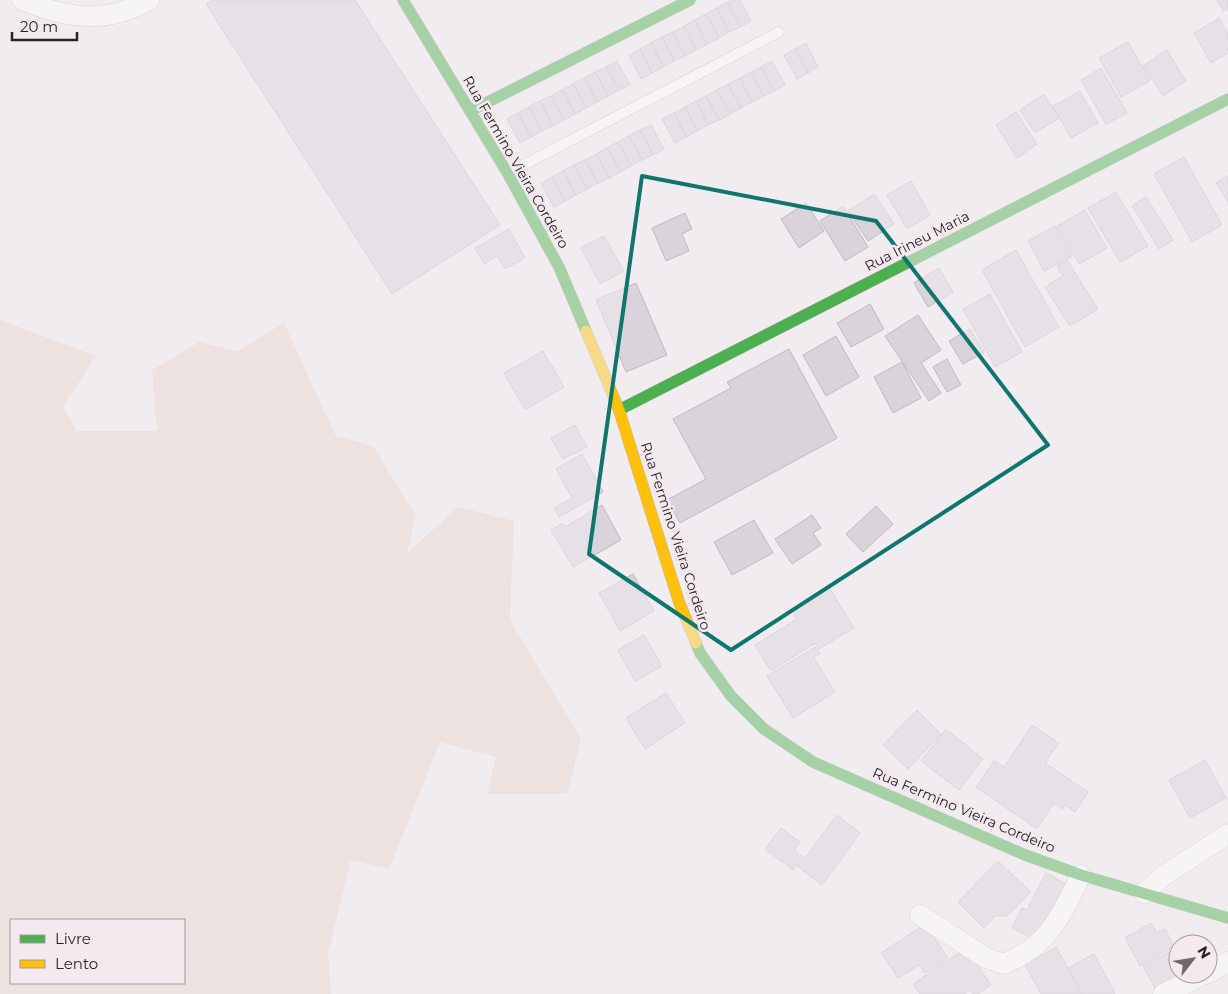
<svg xmlns="http://www.w3.org/2000/svg" width="1228" height="994" font-family="Montserrat,sans-serif">
<rect width="100%" height="100%" fill="#f1ecef"/>
<!-- green -->
<path fill="#ead5cf" fill-rule="evenodd" d="M0 320 96 356 63 407 77 431H157L152 370 199 342 237 351 284 323 336 436 373 446 416 516 407 553 458 507 514 521 510 620 581 738 567 794H487L496 757 440 742 389 869 351 860 328 954 331 994H0ZM11 920H184V983H11Z"/>
<!-- building -->
<g fill="#dad3dc" stroke="#bebcbe">
<polygon points="212,0 355,0 500,225 392,294 206,4"/>
<polygon points="732,0 740,0 751,21 740,27 728,2"/>
<polygon points="1217,0 1228,0 1228,9 1223,11"/>
<polygon points="728,2 740,27 729,32 717,8"/>
<polygon points="717,8 729,32 719,38 706,14"/>
<polygon points="706,14 719,38 707,44 695,20"/>
<polygon points="1219,18 1228,34 1228,53 1211,63 1194,33"/>
<polygon points="695,20 707,44 696,50 684,26"/>
<polygon points="684,26 696,50 685,56 673,32"/>
<polygon points="673,32 685,56 674,61 662,37"/>
<polygon points="662,37 674,61 663,67 651,43"/>
<polygon points="1128,42 1150,81 1121,97 1099,58"/>
<polygon points="651,43 663,67 652,73 640,49"/>
<polygon points="806,43 818,67 808,73 795,49"/>
<polygon points="640,49 652,73 641,79 629,55"/>
<polygon points="795,49 808,73 797,79 784,55"/>
<polygon points="1167,50 1186,81 1163,96 1143,66"/>
<polygon points="617,61 630,85 619,90 606,67"/>
<polygon points="772,61 785,85 774,91 761,67"/>
<polygon points="606,67 619,90 608,96 595,72"/>
<polygon points="761,67 774,91 763,96 751,72"/>
<polygon points="1101,68 1127,113 1106,124 1081,80"/>
<polygon points="595,72 608,96 597,102 584,78"/>
<polygon points="751,72 763,96 752,102 740,78"/>
<polygon points="584,78 597,102 586,108 573,84"/>
<polygon points="740,78 752,102 741,108 728,84"/>
<polygon points="573,84 586,108 575,114 562,90"/>
<polygon points="728,84 741,108 730,114 717,90"/>
<polygon points="562,90 575,114 564,120 551,96"/>
<polygon points="717,90 730,114 719,120 706,96"/>
<polygon points="1080,91 1098,123 1071,138 1053,106"/>
<polygon points="1044,94 1059,118 1035,133 1020,110"/>
<polygon points="551,96 564,120 553,126 540,101"/>
<polygon points="706,96 719,120 708,125 696,101"/>
<polygon points="540,101 553,126 542,131 529,107"/>
<polygon points="696,101 708,125 697,131 685,107"/>
<polygon points="529,107 542,131 531,137 518,113"/>
<polygon points="685,107 697,131 686,137 674,113"/>
<polygon points="1016,112 1037,144 1017,158 996,125"/>
<polygon points="518,113 531,137 520,143 507,119"/>
<polygon points="674,113 686,137 675,143 662,119"/>
<polygon points="651,125 664,149 653,155 640,130"/>
<polygon points="640,130 653,155 642,160 629,136"/>
<polygon points="629,136 642,160 631,166 618,142"/>
<polygon points="618,142 631,166 620,172 607,148"/>
<polygon points="607,148 620,172 609,178 596,154"/>
<polygon points="596,154 609,178 598,183 585,160"/>
<polygon points="1184,157 1222,225 1192,242 1154,174"/>
<polygon points="585,160 598,183 587,189 574,165"/>
<polygon points="574,165 587,189 576,195 563,171"/>
<polygon points="563,171 576,195 565,201 552,177"/>
<polygon points="1228,175 1228,202 1216,183"/>
<polygon points="552,177 565,201 554,207 541,183"/>
<polygon points="911,181 930,215 907,229 887,195"/>
<polygon points="1116,192 1148,246 1120,262 1088,208"/>
<polygon points="874,194 894,224 868,241 848,211"/>
<polygon points="1146,197 1173,240 1159,249 1132,206"/>
<polygon points="806,203 824,231 799,248 781,219"/>
<polygon points="843,206 868,247 845,261 820,221"/>
<polygon points="1085,210 1107,248 1079,264 1057,226"/>
<polygon points="685,213 692,229 682,234 689,251 666,261 652,228"/>
<polygon points="1055,226 1072,256 1044,271 1028,241"/>
<polygon points="509,229 525,258 505,269 497,256 484,264 475,248"/>
<polygon points="604,236 624,271 600,284 581,248"/>
<polygon points="1016,250 1059,327 1025,347 982,270"/>
<polygon points="1067,260 1098,309 1070,326 1045,287 1063,276 1057,266"/>
<polygon points="939,268 953,292 928,307 914,283"/>
<polygon points="636,283 667,355 626,372 596,300"/>
<polygon points="990,294 1022,352 995,367 963,309"/>
<polygon points="870,304 884,329 851,347 837,323"/>
<polygon points="918,315 941,350 921,363 941,393 929,401 885,336"/>
<polygon points="970,329 984,352 963,364 949,341"/>
<polygon points="836,336 859,377 826,396 803,355"/>
<polygon points="789,349 837,438 680,523 667,500 706,479 673,419 731,388 727,382"/>
<polygon points="543,351 564,387 525,410 504,373"/>
<polygon points="947,359 961,385 947,392 933,367"/>
<polygon points="902,362 921,398 893,413 874,377"/>
<polygon points="575,425 587,447 563,459 551,438"/>
<polygon points="582,454 603,492 559,517 554,508 572,498 556,469"/>
<polygon points="602,505 621,540 573,567 551,530 563,523 565,527"/>
<polygon points="876,506 893,524 863,552 846,534"/>
<polygon points="812,515 821,528 813,533 821,545 792,564 775,539"/>
<polygon points="754,520 773,553 732,575 714,542"/>
<polygon points="633,574 654,611 620,631 599,593"/>
<polygon points="829,587 854,628 819,649 815,643 771,671 755,645 797,619 792,611"/>
<polygon points="644,635 662,666 635,681 618,650"/>
<polygon points="815,647 820,654 813,657 835,692 793,718 767,676"/>
<polygon points="666,693 685,723 645,749 626,718"/>
<polygon points="917,710 941,734 908,769 883,745"/>
<polygon points="1032,725 1059,743 1045,763 1088,792 1075,812 1065,805 1062,809 1054,803 1037,829 976,787 994,761 1004,767"/>
<polygon points="946,729 983,759 959,790 921,761"/>
<polygon points="1205,760 1226,798 1190,818 1169,780"/>
<polygon points="837,815 860,833 822,885 796,865 793,870 765,849 781,828 800,842 794,850 805,858"/>
<polygon points="998,861 1031,892 1007,916 995,916 984,928 958,902"/>
<polygon points="1046,873 1068,885 1040,942 1012,928 1022,908 1027,910"/>
<polygon points="1151,923 1157,933 1165,929 1174,946 1140,966 1125,938"/>
<polygon points="925,924 948,958 925,973 919,965 898,978 881,953"/>
<polygon points="1056,947 1068,968 1082,994 1041,994 1025,965"/>
<polygon points="1178,947 1178,974 1186,974 1156,990 1143,966"/>
<polygon points="966,948 991,985 978,994 973,994 970,990 964,994 920,994 913,984"/>
<polygon points="1094,954 1115,993 1113,994 1082,994 1068,968"/>
</g>
<g fill="none" stroke-linecap="round" stroke-linejoin="round">
<!-- lane casing -->
<g stroke="#bab6b8" stroke-width="11">
<polyline id="lane" points="508,173 779,32"/>
</g>
<!-- street casing -->
<g stroke="#bab6b8" stroke-width="21">
<g id="street">
<path d="M22 0C66 18 105 25 149 0"/>
<polyline points="1144,893 1163,876 1228,834"/>
<path d="M920 915 986 958 1004 964C1050 945 1060 917 1081 875"/>
<polyline points="1208,973 1228,962"/>
<polyline points="1163,994 1205,974"/>
</g>
</g>
<!-- fast casing -->
<g stroke="#bab6b8" stroke-width="12">
<g id="fast">
<polyline points="403,0 508,174 559,267 586,331"/>
<polyline points="470,111 690,0"/>
<polyline points="619,410 1228,99"/>
<polyline points="696,643 700,653 731,696 764,729 813,762 1025,855 1081,875 1228,918"/>
</g>
</g>
<!-- slow casing -->
<g stroke="#bab6b8" stroke-width="12">
<polyline id="slow" points="586,331 619,410 679,602 696,643"/>
</g>
<!-- lane -->
<use href="#lane" stroke="#fdfcfd" stroke-width="10"/>
<!-- street -->
<use href="#street" stroke="#fdfcfd" stroke-width="20"/>
<!-- fast -->
<use href="#fast" stroke="#4caf50" stroke-width="11"/>
<!-- slow -->
<use href="#slow" stroke="#ffc107" stroke-width="11"/>
</g>
<!-- marked area -->
<path d="M0 0H1228V994H0ZM642 176 876 221 1048 445 731 650 589 554Z" fill="#f1ecef" fill-opacity=".55" fill-rule="evenodd"/>
<path fill="none" stroke="#0f766e" stroke-width="4" stroke-linejoin="round" d="M642 176 876 221 1048 445 731 650 589 554Z"/>
<g text-anchor="middle" dominant-baseline="central" stroke-width="5" stroke-linejoin="round" paint-order="stroke">
<!-- street labels -->
<g font-size="14" fill="#282426" stroke="#f4e9ef">
<text transform="translate(516 162) rotate(60)">Rua Fermino Vieira Cordeiro</text>
<text transform="translate(917 241) rotate(-27)">Rua Irineu Maria</text>
<text transform="translate(676 536) rotate(72)">Rua Fermino Vieira Cordeiro</text>
<text transform="translate(964 810) rotate(23)">Rua Fermino Vieira Cordeiro</text>
</g>
</g>
<!-- legend -->
<rect x="10" y="919" width="175" height="65" fill="#f4e9ef" stroke="#a29a9f"/>
<rect x="20" y="935" width="25" height="8" fill="#4caf50" stroke="#a29a9f"/>
<text x="55" y="944" font-size="15" fill="#282426">Livre</text>
<rect x="20" y="960" width="25" height="8" fill="#ffc107" stroke="#a29a9f"/>
<text x="55" y="969" font-size="15" fill="#282426">Lento</text>
<!-- north arrow -->
<g transform="translate(1193 959) rotate(59)"><circle r="24" fill="#f4e9ef" stroke="#a29a9f"/>
<path d="M0-4L9 19L0 12L-9 19Z" fill="#6e6a6c"/>
<text y="-8" font-size="14" font-weight="bold" text-anchor="middle" fill="#282426">N</text>
</g>
<!-- scale -->
<path d="M12 32v8h65v-8" fill="none" stroke="#282426" stroke-width="2.5"/>
<text x="20" y="32" font-size="15" fill="#282426" stroke="#f4e9ef" stroke-width="4" paint-order="stroke">20 m</text>
</svg>
